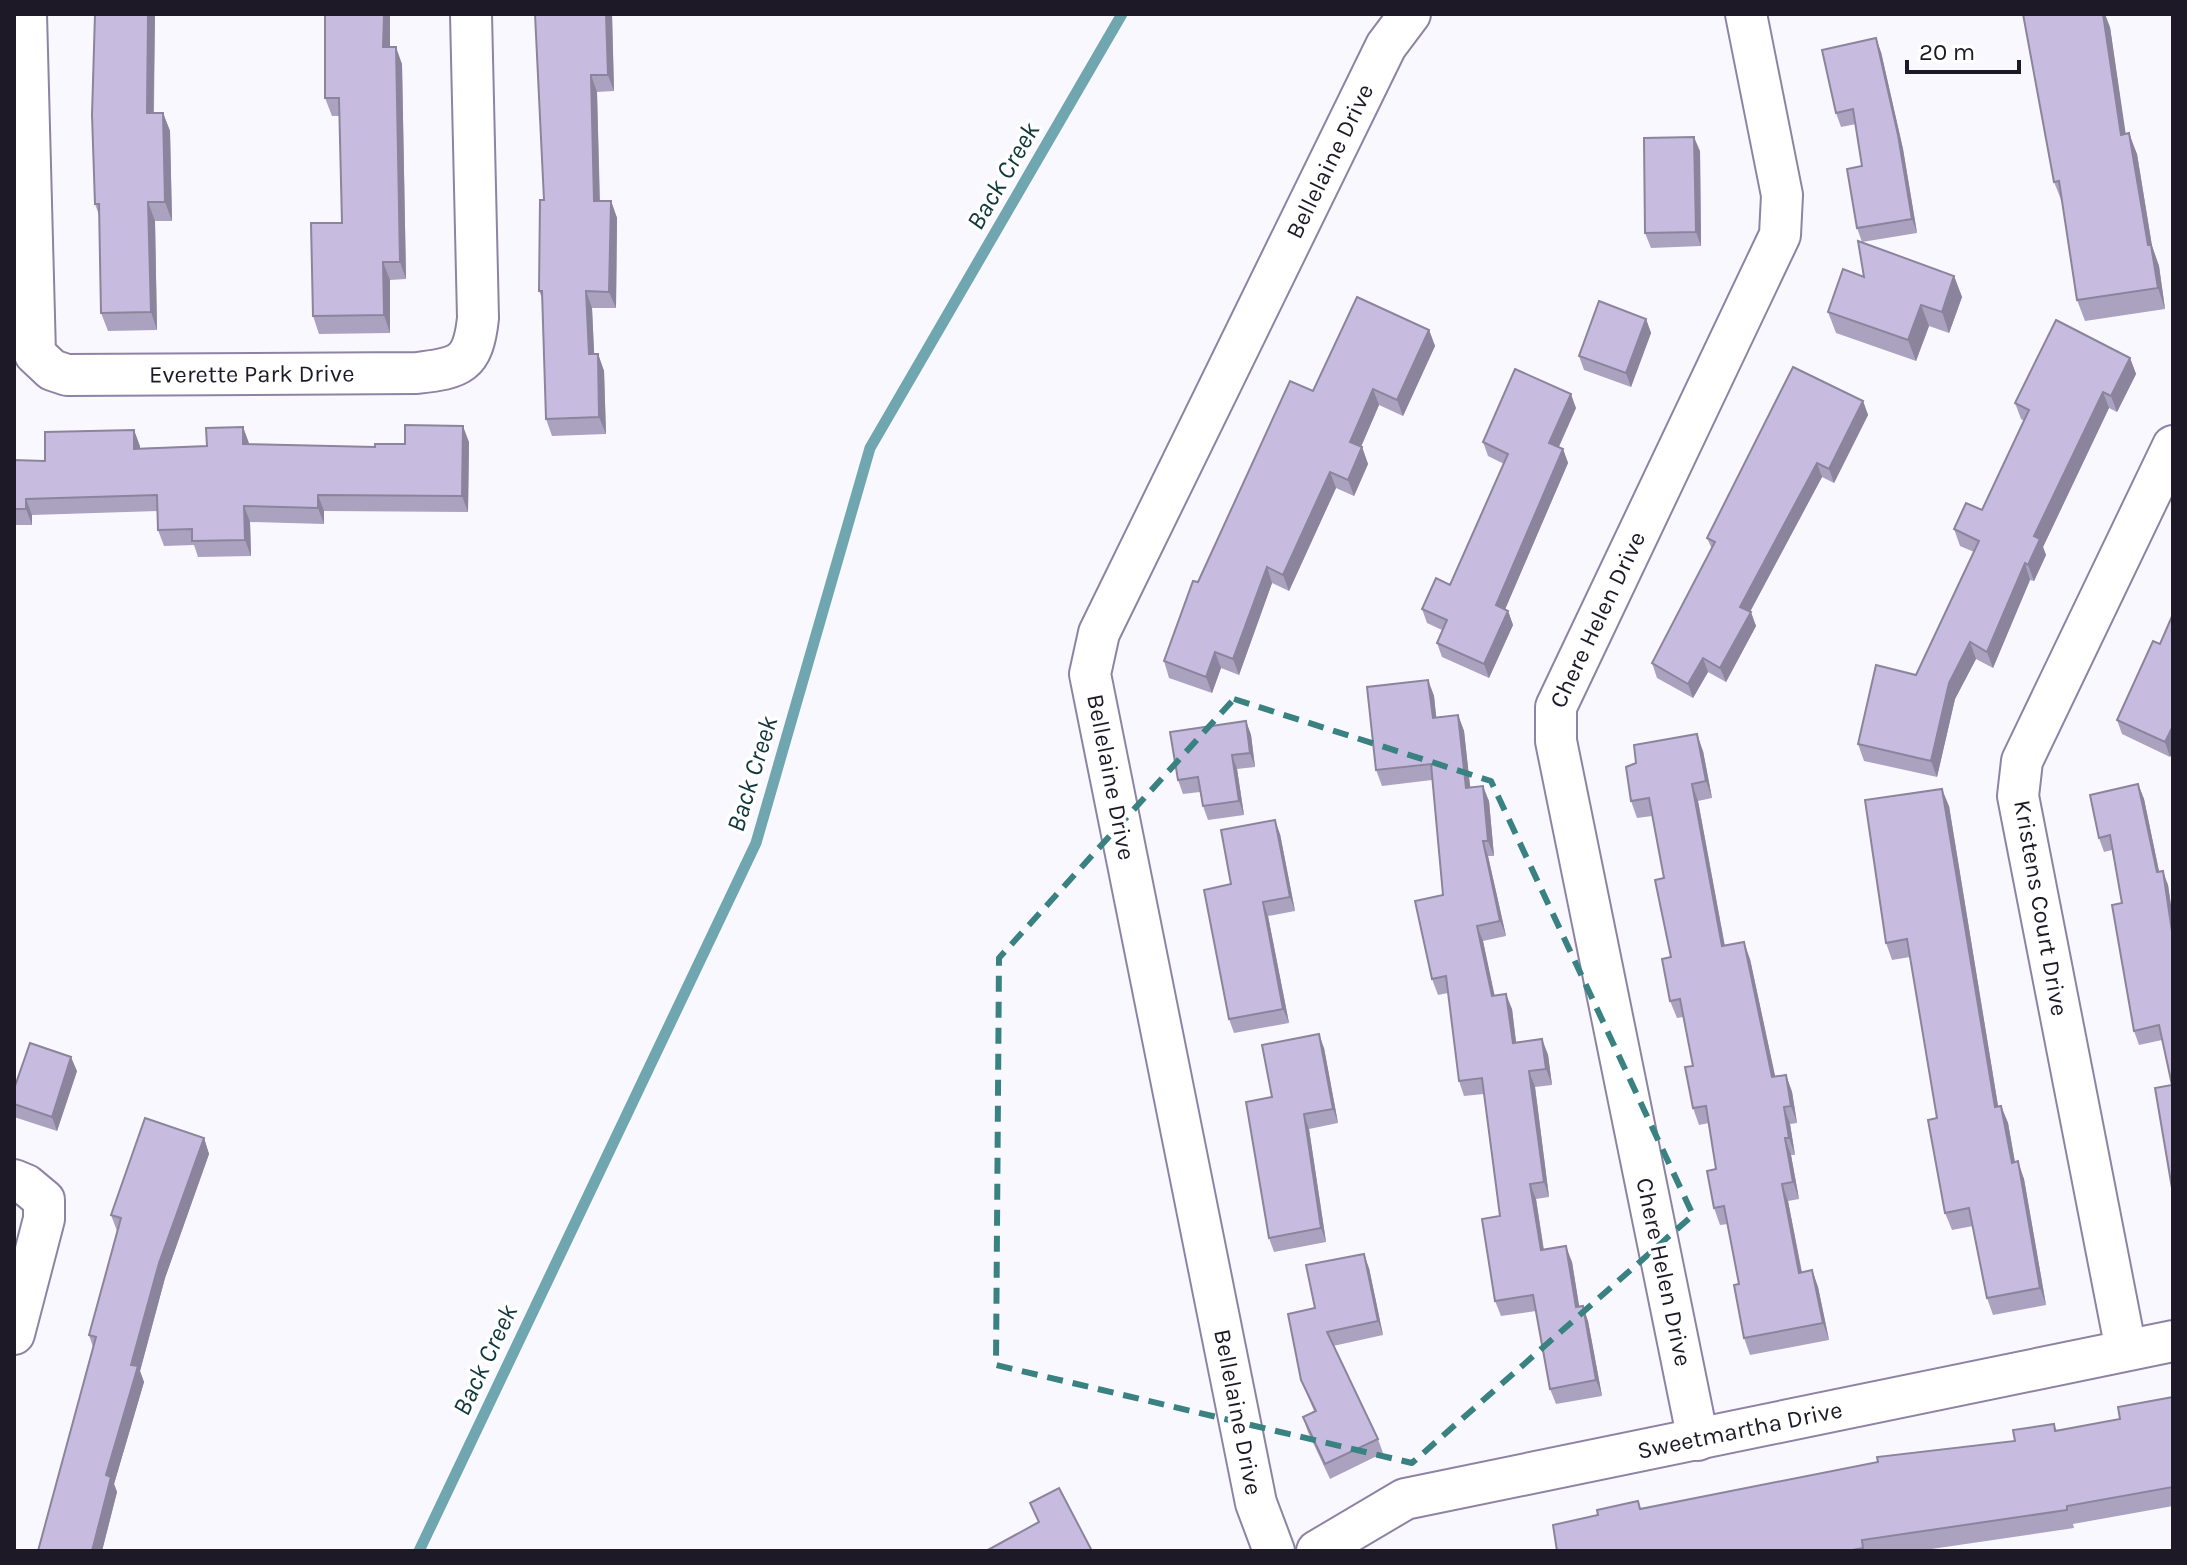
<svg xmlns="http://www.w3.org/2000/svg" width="2187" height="1565" font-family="Karla,sans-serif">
<rect width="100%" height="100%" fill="#faf8ff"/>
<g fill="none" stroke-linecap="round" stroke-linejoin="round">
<!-- stream -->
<polyline stroke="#70a6b0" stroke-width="11" points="419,1551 756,843 870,448 1122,14"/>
<!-- minor casing -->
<g stroke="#8d83a4" stroke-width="44">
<g id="minor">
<path id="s1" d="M26 14 35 354 52 370 67 375 417 373C460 368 473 365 478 318L471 14"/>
<polyline points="14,1180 26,1185 44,1200 44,1219 14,1334"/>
<polyline points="2126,1350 2018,796 2022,761 2173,446"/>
<path id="s2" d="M1698 1440 1556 741V707L1780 235 1782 195 1746 14"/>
<path id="s3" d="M1274 1551 1256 1503 1090 674 1099 633 1386 46 1410 14"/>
<path id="s4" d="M1317 1551 1405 1499 2173 1341"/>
</g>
</g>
<!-- minor -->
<use href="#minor" stroke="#fff" stroke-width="40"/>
</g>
<!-- wall -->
<g fill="#aba2c0">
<polygon points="95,14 155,14 154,113 163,113 170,131 172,221 155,221 157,330 108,331 101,313 100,218 95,204"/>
<polygon points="612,14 614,91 597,92 600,201 611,201 617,218 616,308 592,308 594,354 598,354 604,371 606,434 552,436 546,419 543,300 539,291 544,200"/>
<polygon points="2110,27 2125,134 2137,154 2152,246 2159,266 2165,309 2085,321 2077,300 2062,202 2054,182"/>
<polygon points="390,47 402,64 406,279 390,280 390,333 319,334 313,316 342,223 339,116 332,116 325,98"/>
<polygon points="1881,52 1903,149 1917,233 1862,242 1857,228 1862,166 1856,124 1841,127 1836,113"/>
<polygon points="1700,151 1701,246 1651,248 1645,233"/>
<polygon points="1954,276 1962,297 1949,333 1929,326 1916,361 1836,333 1828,312 1864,277"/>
<polygon points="1646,319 1651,333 1631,387 1584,370 1579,356"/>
<polygon points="1429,330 1435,346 1403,416 1379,405 1361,447 1362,447 1368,464 1354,496 1336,488 1289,591 1272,583 1239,675 1221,668 1212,693 1169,678 1164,661 1198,582 1313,391"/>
<polygon points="2130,358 2136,374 2117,412 2109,408 2043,547 2046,555 2034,581 2030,580 1993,668 1976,659 1955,699 1937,777 1864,761 1858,744 1916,675 1974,552 1960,546 1954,529 1982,510 2024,421 2021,419 2015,403"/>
<polygon points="1863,401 1868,415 1834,483 1822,477 1750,612 1756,626 1726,682 1708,672 1693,698 1657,678 1652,663 1712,549 1707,538"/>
<polygon points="1576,408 1559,447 1563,449 1568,463 1505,609 1508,611 1513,625 1489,678 1442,657 1437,643 1442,630 1427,623 1422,609 1450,585 1504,464 1488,456 1483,442"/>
<polygon points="243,427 249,445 375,447 405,444 469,442 468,512 324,511 324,524 250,522 251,556 198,557 194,545 164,546 158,530 158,511 32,515 32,525 14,525 14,460 45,461 134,430 140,448 207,446"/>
<polygon points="2173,614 2173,751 2170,757 2122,734 2117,720 2160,644"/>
<polygon points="1428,680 1434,696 1436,717 1458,715 1464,731 1470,787 1489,801 1494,856 1488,856 1506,936 1483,941 1494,995 1512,1009 1516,1042 1542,1039 1548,1055 1552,1085 1535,1087 1549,1197 1536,1199 1544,1250 1572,1262 1579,1307 1588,1321 1602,1396 1556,1404 1550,1389 1536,1311 1501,1316 1495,1301 1500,1216 1484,1094 1464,1096 1459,1081 1448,993 1438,995 1432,979 1443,895 1432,780 1382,786 1376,770"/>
<polygon points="1246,721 1251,735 1255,767 1237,769 1244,815 1208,820 1203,806 1200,792 1183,794 1178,780"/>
<polygon points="1703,751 1712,798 1698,801 1725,946 1750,959 1775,1077 1786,1075 1792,1092 1797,1123 1790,1124 1795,1155 1791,1155 1799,1199 1788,1201 1802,1272 1812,1270 1818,1287 1829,1340 1750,1355 1744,1338 1739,1284 1728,1224 1720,1225 1714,1208 1716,1169 1709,1123 1699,1125 1693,1108 1693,1066 1683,1017 1677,1018 1670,1001 1671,957 1664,878 1652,816 1637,818 1631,801"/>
<polygon points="2138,784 2144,799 2159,871 2168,885 2173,919 2173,1194 2172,1085 2162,1040 2139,1045 2134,1031 2122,903 2112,850 2104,852 2099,838"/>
<polygon points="1949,806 1998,1106 2001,1106 2008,1123 2015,1162 2024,1179 2046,1305 1993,1315 1987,1298 1973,1226 1952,1230 1945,1213 1937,1118 1910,957 1892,960 1886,943"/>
<polygon points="1280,834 1295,911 1268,916 1289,1023 1234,1033 1229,1019 1231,884"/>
<polygon points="1324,1048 1338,1123 1309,1129 1326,1242 1274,1252 1269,1238 1272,1097"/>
<polygon points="77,1071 57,1131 14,1117 14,1089"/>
<polygon points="204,1138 209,1154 165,1278 140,1371 144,1382 114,1484 117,1492 102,1551 38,1551 93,1347 89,1335 117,1231 111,1215"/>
<polygon points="1369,1268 1383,1335 1333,1346 1378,1439 1383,1453 1330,1479 1308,1432 1303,1417 1314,1411 1301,1380 1315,1308"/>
<polygon points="2173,1397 2173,1506 2073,1524 2074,1528 1918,1551 1557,1551 1641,1509 2015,1441 2054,1424 2057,1431 2120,1419"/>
</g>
<!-- shaded-wall -->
<g fill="#8b849c">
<polygon points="148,14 155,14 153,132 147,113"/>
<polygon points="384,14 390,14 390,65 383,47"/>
<polygon points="606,14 612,14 614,91 608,75"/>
<polygon points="2102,14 2105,14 2110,27 2129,156 2121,135"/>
<polygon points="1876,38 1881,52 1903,149 1917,233 1912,219"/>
<polygon points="396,47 402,64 406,279 400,262"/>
<polygon points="591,75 597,92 600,217 594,201"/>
<polygon points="163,113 170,131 172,221 165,202"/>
<polygon points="2129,133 2137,154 2152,246 2159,266 2165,309 2158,288 2148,245"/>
<polygon points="1694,137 1700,151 1701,246 1696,232"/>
<polygon points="611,201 617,218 616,308 609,292"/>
<polygon points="148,202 155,221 157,330 151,312"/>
<polygon points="383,262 390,280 390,333 384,315"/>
<polygon points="1954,276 1962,297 1949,333 1942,312"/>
<polygon points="586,291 592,308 595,371 589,354"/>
<polygon points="1921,305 1929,326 1916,361 1908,340"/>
<polygon points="1646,319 1651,333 1631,387 1626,373"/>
<polygon points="1429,330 1435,346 1403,416 1397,400"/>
<polygon points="598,354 604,371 606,434 599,417"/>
<polygon points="2130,358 2136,374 2117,412 2111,396"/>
<polygon points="1373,389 1379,405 1356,458 1350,442"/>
<polygon points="2103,392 2109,408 2043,547 2046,555 2034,581 2028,565 2034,536"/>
<polygon points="1571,394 1576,408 1554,457 1549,443"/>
<polygon points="1863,401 1868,415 1834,483 1829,469"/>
<polygon points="463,426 469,442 468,512 462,496"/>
<polygon points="243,427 249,443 249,461 243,444"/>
<polygon points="134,430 140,446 140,465 134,449"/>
<polygon points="1362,447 1368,464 1354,496 1348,480"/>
<polygon points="1563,449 1568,463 1501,619 1496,605"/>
<polygon points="1817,463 1822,477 1745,621 1740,607"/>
<polygon points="1330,472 1336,488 1289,591 1283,575"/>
<polygon points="318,495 324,511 324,524 318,508"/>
<polygon points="26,499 32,515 32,525 26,509"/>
<polygon points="244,506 250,522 251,556 245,540"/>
<polygon points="2025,563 2030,580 1993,668 1987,652"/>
<polygon points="1267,567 1272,583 1239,675 1233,659"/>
<polygon points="1508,611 1513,625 1489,678 1484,664"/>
<polygon points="1751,612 1756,626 1726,682 1720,668"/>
<polygon points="1970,642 1976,659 1955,699 1937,777 1931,761 1949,683"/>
<polygon points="1215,652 1221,668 1212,693 1206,677"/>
<polygon points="1703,658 1708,672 1693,698 1688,684"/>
<polygon points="1428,680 1434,696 1438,733 1433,718"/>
<polygon points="1458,715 1464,731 1472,803 1466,788"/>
<polygon points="1246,721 1251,735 1255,767 1250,753"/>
<polygon points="2173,726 2173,751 2170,757 2165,742"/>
<polygon points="1697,734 1703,751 1712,798 1706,781"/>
<polygon points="1232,755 1237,769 1244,815 1239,801"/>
<polygon points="1692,784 1698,801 1728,964 1722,946"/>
<polygon points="2138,784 2144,799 2162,886 2157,872"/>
<polygon points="1483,786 1489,801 1494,856 1488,841"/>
<polygon points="1942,789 1949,806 2001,1124 1995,1107"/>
<polygon points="1275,820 1280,834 1295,911 1290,897"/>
<polygon points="1483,841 1488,856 1506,936 1500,921"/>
<polygon points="2163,871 2168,885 2173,919 2173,938"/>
<polygon points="1263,902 1268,916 1289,1023 1283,1009"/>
<polygon points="1477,926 1483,941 1498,1011 1492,996"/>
<polygon points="1744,942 1750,959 1779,1094 1772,1077"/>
<polygon points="1506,994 1512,1009 1518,1058 1513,1043"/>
<polygon points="1319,1034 1324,1048 1338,1123 1333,1109"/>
<polygon points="1542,1039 1548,1055 1552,1085 1546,1069"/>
<polygon points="71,1057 77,1071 57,1131 52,1117"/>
<polygon points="1529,1071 1535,1087 1549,1197 1544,1182"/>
<polygon points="1786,1075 1792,1092 1797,1123 1791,1106"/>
<polygon points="2001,1106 2008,1123 2018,1180 2012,1163"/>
<polygon points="1784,1107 1790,1124 1795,1155 1789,1138"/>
<polygon points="1304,1114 1309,1129 1326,1242 1321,1228"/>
<polygon points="204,1138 209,1154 165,1278 140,1371 144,1382 114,1484 117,1492 102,1551 92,1551 106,1475 131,1365 159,1263"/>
<polygon points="1785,1138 1791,1155 1799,1199 1793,1182"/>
<polygon points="2018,1161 2024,1179 2046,1305 2040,1288"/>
<polygon points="1530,1184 1536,1199 1546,1266 1541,1250"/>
<polygon points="1782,1184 1788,1201 1805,1290 1799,1273"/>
<polygon points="1566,1246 1572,1262 1582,1323 1576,1307"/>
<polygon points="1364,1254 1369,1268 1383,1335 1378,1321"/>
<polygon points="1812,1270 1818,1287 1829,1340 1823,1323"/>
<polygon points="1583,1306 1588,1321 1602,1396 1596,1380"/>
</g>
<!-- building -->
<g fill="#c7bcdf" stroke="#8b849c" stroke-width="2">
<polygon points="95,14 148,14 147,113 163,113 165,202 148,202 151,312 101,313 99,204 95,204 92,115"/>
<polygon points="325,14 384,14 383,47 396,47 400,262 383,262 384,315 313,316 311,223 342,223 339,98 325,98"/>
<polygon points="535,14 606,14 608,75 591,75 594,201 611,201 609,292 586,291 589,354 598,354 599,417 546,419 542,291 539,291 540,200 544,200"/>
<polygon points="2023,14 2103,14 2121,135 2129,133 2148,245 2151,245 2158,288 2077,300 2059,181 2054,182"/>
<polygon points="1876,38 1898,135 1912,219 1857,228 1847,169 1862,166 1853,109 1836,113 1822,50"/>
<polygon points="1694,137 1696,232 1645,233 1644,138"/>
<polygon points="1858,241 1954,276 1942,312 1921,305 1908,340 1828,312 1843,269 1864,277"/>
<polygon points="1357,297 1429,330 1397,400 1373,389 1350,442 1362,447 1348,480 1330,472 1283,575 1267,567 1233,659 1215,652 1206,677 1164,661 1193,581 1198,582 1290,381 1313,391"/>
<polygon points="1599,301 1646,319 1626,373 1579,356"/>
<polygon points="2056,320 2130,358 2111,396 2103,392 2034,536 2040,539 2028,565 2025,563 1987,652 1970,642 1949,683 1931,761 1858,744 1876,665 1916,675 1979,541 1954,529 1966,503 1982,510 2029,410 2015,403"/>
<polygon points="1793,367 1863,401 1829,469 1817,463 1740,607 1751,612 1720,668 1703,658 1688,684 1652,663 1715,542 1707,538"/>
<polygon points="1515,369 1571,394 1549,443 1563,449 1496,605 1508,611 1484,664 1437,643 1447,620 1422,609 1436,578 1450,585 1508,454 1483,442"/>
<polygon points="405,425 463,426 462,496 318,495 318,508 244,506 245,540 192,541 192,529 158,530 157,495 26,499 26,509 14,509 14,460 45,461 45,432 134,430 134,449 207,446 206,428 243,427 243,444 375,447 375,444 405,444"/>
<polygon points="2173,614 2173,726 2165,742 2117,720 2153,641 2160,644"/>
<polygon points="1428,680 1433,718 1458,715 1466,788 1483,786 1488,841 1483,841 1500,921 1477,926 1492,996 1506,994 1513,1043 1542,1039 1546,1069 1529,1071 1544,1182 1530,1184 1541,1250 1566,1246 1576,1307 1583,1306 1596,1380 1550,1389 1533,1295 1495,1301 1482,1219 1500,1216 1482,1078 1459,1081 1446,976 1432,979 1415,901 1443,895 1431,764 1376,770 1367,687"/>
<polygon points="1246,721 1250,753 1232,755 1239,801 1203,806 1198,777 1178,780 1170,732"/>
<polygon points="1697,734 1706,781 1692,784 1722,946 1744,942 1772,1077 1786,1075 1791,1106 1784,1107 1789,1138 1785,1138 1793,1182 1782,1184 1799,1273 1812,1270 1823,1323 1744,1338 1734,1285 1739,1284 1724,1206 1714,1208 1707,1171 1716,1169 1706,1106 1693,1108 1685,1067 1693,1066 1680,999 1670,1001 1662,959 1671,957 1655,880 1664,878 1649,798 1631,801 1626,767 1636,763 1634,745"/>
<polygon points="2138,784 2157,872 2163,871 2173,938 2173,1194 2155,1088 2172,1085 2159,1025 2134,1031 2112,905 2122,903 2110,835 2099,838 2090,795"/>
<polygon points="1942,789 1995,1107 2001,1106 2012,1163 2018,1161 2040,1288 1987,1298 1969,1208 1945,1213 1928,1120 1937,1118 1907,939 1886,943 1865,800"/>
<polygon points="1275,820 1290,897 1263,902 1283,1009 1229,1019 1204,890 1231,884 1221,830"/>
<polygon points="1319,1034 1333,1109 1304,1114 1321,1228 1269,1238 1246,1102 1272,1097 1262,1045"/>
<polygon points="30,1043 71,1057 52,1117 14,1104 14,1089"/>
<polygon points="145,1118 204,1138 159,1263 131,1365 138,1366 106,1475 111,1477 92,1551 38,1551 96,1337 89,1335 121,1218 111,1215"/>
<polygon points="1364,1254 1378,1321 1327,1332 1378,1439 1325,1464 1303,1417 1316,1411 1301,1380 1288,1314 1315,1308 1306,1265"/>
<polygon points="2173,1397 2173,1487 2067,1506 2067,1510 1862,1540 1863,1548 1847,1551 1557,1551 1553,1525 1598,1515 1597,1510 1638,1501 1640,1509 1878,1462 1877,1457 2015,1441 2013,1430 2054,1424 2055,1431 2120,1419 2118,1407"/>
<polygon points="1059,1488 1092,1551 986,1551 1039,1522 1030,1503"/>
</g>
<!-- marked area -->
<path fill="none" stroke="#3a8282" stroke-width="6" stroke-dasharray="16 10" stroke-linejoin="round" d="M1234 699 1491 781 1693 1215 1412 1463 996 1365 999 958Z"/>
<g text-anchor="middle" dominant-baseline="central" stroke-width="7" stroke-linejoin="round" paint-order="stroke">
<!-- street labels -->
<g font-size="24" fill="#1d1926" stroke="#fff">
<text stroke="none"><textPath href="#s3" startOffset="1464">Bellelaine Drive</textPath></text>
<text stroke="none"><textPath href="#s1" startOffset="564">Everette Park Drive</textPath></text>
<text stroke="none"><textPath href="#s2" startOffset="844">Chere Helen Drive</textPath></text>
<text transform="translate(1111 777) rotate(79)">Bellelaine Drive</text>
<text transform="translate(2041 908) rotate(80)">Kristens Court Drive</text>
<text transform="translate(1664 1272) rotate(78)">Chere Helen Drive</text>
<text transform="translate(1238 1412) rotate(79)">Bellelaine Drive</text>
<text stroke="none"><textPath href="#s4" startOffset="444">Sweetmartha Drive</textPath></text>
</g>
<!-- water labels -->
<g font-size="26" font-style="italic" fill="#10373b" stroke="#fff">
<text transform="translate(1003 176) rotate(-60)">Back Creek</text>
<text transform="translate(752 774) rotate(-73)">Back Creek</text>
<text transform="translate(485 1360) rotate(-65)">Back Creek</text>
</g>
</g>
<!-- border -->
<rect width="2187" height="1565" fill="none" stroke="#1d1926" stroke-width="32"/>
<!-- scale -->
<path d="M1907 60v12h112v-12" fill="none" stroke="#1d1926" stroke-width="4"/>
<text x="1919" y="60" font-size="24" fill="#1d1926" stroke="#ffffff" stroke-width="6" paint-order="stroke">20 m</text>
</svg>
